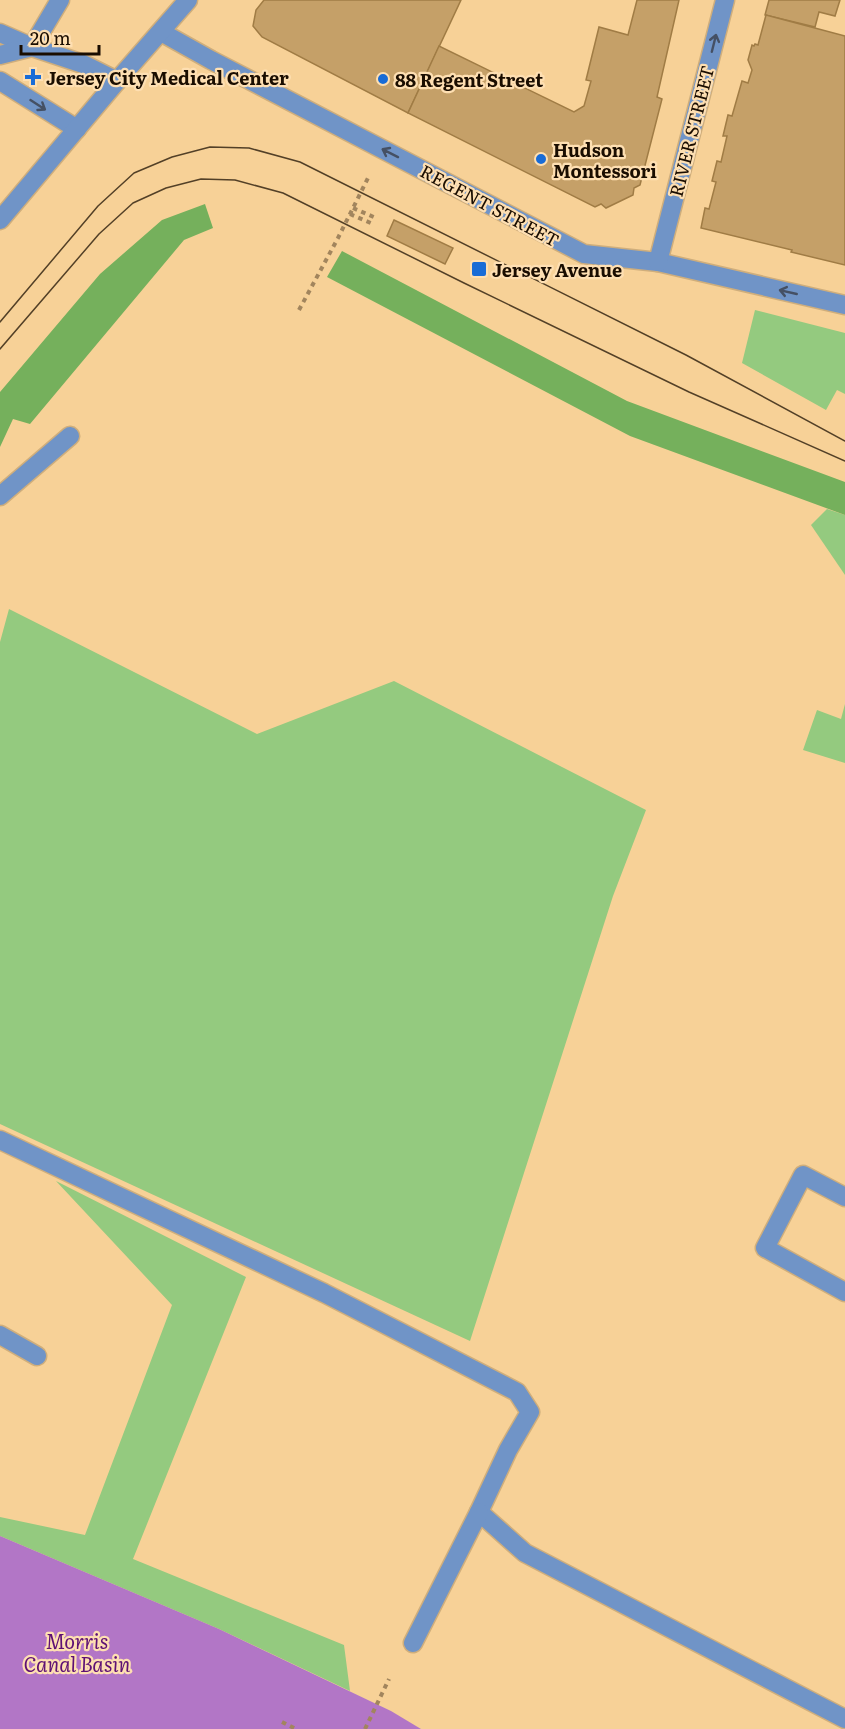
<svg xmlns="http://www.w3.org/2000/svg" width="845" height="1729" font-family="Literata,serif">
<rect width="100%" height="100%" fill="#f7d197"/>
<!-- green -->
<g fill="#94ca7f">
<polygon points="755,310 845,333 845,394 837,390 826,410 742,363"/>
<polygon points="827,509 845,515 845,575 811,525"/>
<polygon points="9,609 257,734 394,681 646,810 613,896 470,1341 0,1124 0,642"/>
<polygon points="845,704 845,763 803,750 817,710 841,719"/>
<polygon points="56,1181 246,1277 133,1559 344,1645 350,1691 219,1629 0,1536 0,1517 85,1535 172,1305"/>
</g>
<!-- forest -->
<g fill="#75b05c">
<polygon points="205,204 213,228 184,240 30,424 13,419 0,447 0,392 100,274 162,220"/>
<polygon points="342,251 627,401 845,482 845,515 630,436 327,277"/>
</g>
<!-- water -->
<polygon fill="#b276c6" points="0,1536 219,1629 391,1711 421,1729 0,1729"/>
<!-- building -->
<g fill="#c5a068" stroke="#a07c45" stroke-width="1.5">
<polygon points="264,0 461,0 408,113 262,37 253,26 256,10"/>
<polygon points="637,0 679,0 657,97 662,99 640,185 634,188 633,195 606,208 601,204 595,207 408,113 439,46 574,112 584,106 591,81 586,80 599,27 628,35"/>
<polygon points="769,0 840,0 835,16 819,12 815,27 765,15"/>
<polygon points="766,15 845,36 845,265 791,252 792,250 701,228 705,208 709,209 716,182 712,181 717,161 721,162 727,136 723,136 728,115 732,116 742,81 748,83 752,70 748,60 752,45 754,46 755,44 758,45"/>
<polygon points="394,220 453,248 445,264 387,236"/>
</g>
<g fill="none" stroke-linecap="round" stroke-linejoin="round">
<!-- minor casing -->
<g stroke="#cfae7c" stroke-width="21">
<g id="minor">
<polyline points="161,32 211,60 584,254 658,262 845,305"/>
<polyline points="0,33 32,47 83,64 117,81"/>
<polyline points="0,55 32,47 60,0"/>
<polyline points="0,81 77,129"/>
<polyline points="0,220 117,81 188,0"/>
<polyline points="658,262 725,0"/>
<polyline points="0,496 70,436"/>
<polyline points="0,1140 324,1293 517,1392 530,1412 508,1450 479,1512 525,1553 845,1719"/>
<polyline points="845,1197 803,1175 765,1248 845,1292"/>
<polyline points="0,1335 37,1356"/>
<polyline points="413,1643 479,1512"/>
</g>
</g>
<!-- path -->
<g stroke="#a2855d" stroke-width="4" stroke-dasharray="4.5 4.5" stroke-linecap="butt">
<polyline points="353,208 376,218"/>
<polyline points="350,214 373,224"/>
<polyline points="299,310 338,238 369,176"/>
<polyline points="282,1722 296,1729"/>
<polyline points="365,1729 389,1679"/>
</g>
<!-- minor -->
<use href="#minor" stroke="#7094c7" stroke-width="18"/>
<!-- tram -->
<g stroke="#534027" stroke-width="1.5">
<polyline points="0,322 98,206 134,173 172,157 210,147 249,148 300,162 686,355 845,441"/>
<polyline points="0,349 99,234 133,203 166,188 201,179 235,180 283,193 464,283 689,392 845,461"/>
</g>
</g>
<!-- one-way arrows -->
<defs><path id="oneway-shaft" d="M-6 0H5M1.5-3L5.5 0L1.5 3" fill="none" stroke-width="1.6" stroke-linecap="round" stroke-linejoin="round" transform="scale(1.5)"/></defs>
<g stroke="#455064">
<use href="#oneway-shaft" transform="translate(714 43) rotate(-76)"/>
<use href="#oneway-shaft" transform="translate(38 105) rotate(33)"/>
<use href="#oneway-shaft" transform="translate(390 153) rotate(-153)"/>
<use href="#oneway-shaft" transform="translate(788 292) rotate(-167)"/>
</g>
<!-- markers -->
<g fill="#196cd6" stroke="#fedfb2" stroke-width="2">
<path d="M30 68h6v6h6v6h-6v6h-6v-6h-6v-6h6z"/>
<circle cx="383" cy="79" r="6"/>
<circle cx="541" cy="159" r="6"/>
<rect x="471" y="261" width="16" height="16" rx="3"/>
</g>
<g text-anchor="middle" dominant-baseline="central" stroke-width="4.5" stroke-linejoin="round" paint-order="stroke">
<!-- poi labels -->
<g font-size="18" font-weight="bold" fill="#1a0d00" stroke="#fedfb2" text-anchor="start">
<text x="46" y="77">Jersey City Medical Center</text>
<text x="395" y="79">88 Regent Street</text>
<text x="553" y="149">Hudson<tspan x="553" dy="21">Montessori</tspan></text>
<text x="492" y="269">Jersey Avenue</text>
</g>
<!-- street labels -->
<g font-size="18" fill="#1a0d00" stroke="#fedfb2">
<text transform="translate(691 131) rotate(-76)">RIVER STREET</text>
<text transform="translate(490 205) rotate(28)">REGENT STREET</text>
</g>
<!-- water labels -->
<g font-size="20" font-style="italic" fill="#5e1074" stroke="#fedfb2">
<text x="77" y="1640">Morris<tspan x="77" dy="23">Canal Basin</tspan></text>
</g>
</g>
<!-- scale -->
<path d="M21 45v9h78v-9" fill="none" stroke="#1a0d00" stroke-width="3"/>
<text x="30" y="45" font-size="18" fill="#1a0d00" stroke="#fedfb2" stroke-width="4.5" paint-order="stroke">20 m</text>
</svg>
